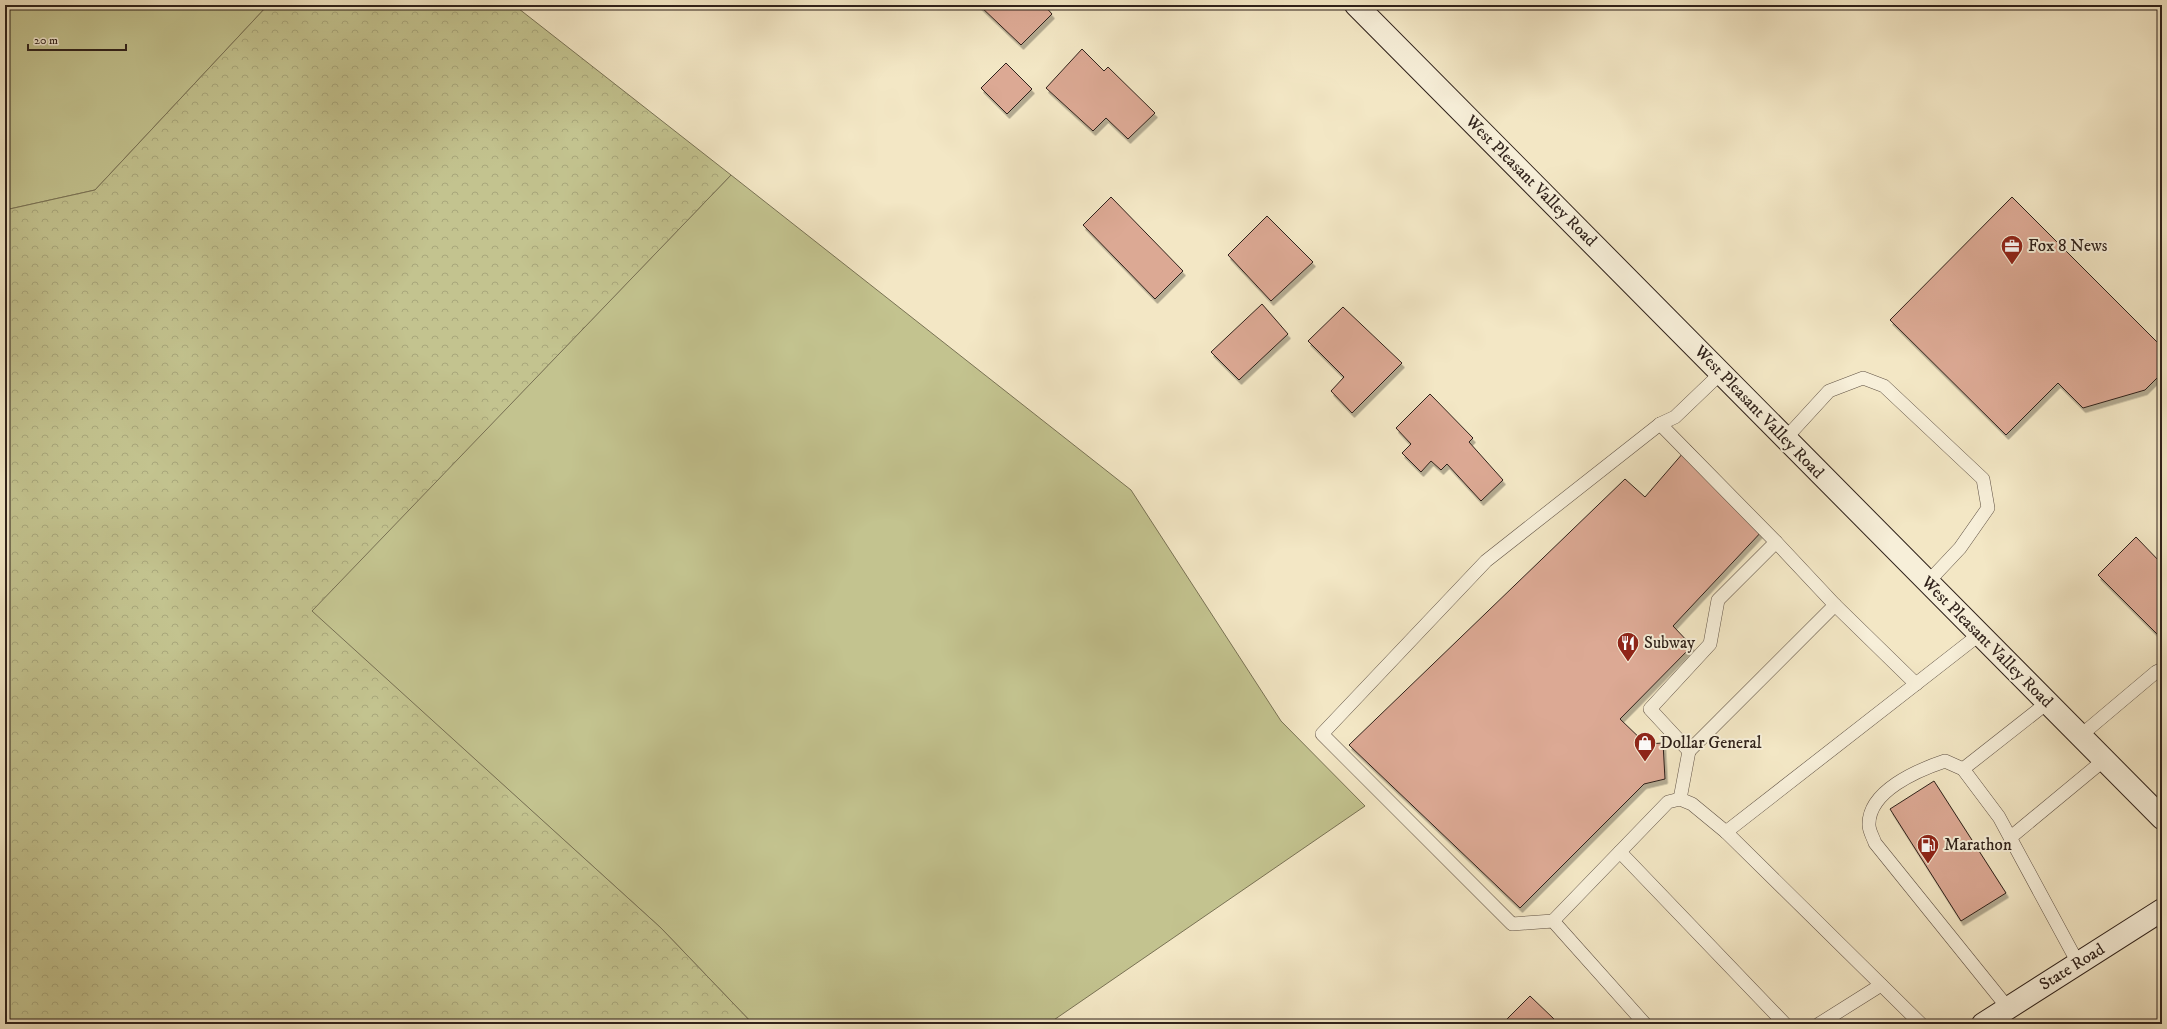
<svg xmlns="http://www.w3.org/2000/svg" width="2167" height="1029" font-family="'IM FELL DW Pica',serif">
<defs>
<pattern id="forest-crowns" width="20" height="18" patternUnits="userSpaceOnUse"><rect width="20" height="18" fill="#c3c38f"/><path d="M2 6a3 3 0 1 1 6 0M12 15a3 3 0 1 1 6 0" fill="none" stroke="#a8a77b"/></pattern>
<filter id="shadow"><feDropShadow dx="2.5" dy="4.5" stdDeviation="0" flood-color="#0004"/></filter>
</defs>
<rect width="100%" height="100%" fill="#f3e7c5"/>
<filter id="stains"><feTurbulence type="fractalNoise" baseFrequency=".005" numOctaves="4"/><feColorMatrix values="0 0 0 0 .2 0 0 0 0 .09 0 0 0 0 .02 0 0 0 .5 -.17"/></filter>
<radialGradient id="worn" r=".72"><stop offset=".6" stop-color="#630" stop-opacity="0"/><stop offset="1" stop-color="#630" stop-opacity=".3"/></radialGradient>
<!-- green -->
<g fill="#c3c38f" stroke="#797254">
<polygon points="5,5 268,5 95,190 5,210"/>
<polygon points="731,175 1131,490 1281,721 1365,806 1048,1024 753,1024 661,928 311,611"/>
</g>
<!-- forest -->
<polygon fill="url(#forest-crowns)" stroke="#797254" points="268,5 514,5 731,175 312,611 661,928 753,1024 5,1024 5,210 95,190"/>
<!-- building -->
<g fill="#dca994" stroke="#2f211a" filter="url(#shadow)">
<polygon points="979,5 1044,5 1052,14 1021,45"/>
<polygon points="1082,49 1104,71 1108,67 1155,113 1128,139 1106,118 1093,131 1046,88"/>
<polygon points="1006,63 1032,89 1007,114 981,88"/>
<polygon points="1111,197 1183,271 1155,299 1083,225"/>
<polygon points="2012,197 2162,347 2162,373 2145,390 2083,408 2058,383 2006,435 1890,320"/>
<polygon points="1267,216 1313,262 1271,301 1228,255"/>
<polygon points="1262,304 1288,334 1239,380 1211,352"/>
<polygon points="1343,307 1402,363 1352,413 1331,391 1344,377 1308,341"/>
<polygon points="1430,394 1473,438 1469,442 1503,480 1481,501 1447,464 1441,470 1431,461 1421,472 1402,453 1411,444 1396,428"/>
<polygon points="1690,445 1764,529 1673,626 1692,646 1620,719 1646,744 1663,743 1665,779 1644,784 1520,908 1349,745 1625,479 1645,497"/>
<polygon points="2136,537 2162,564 2162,639 2098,575"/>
<polygon points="1934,781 2006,893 1961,921 1890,809"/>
<polygon points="1530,996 1554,1019 1549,1024 1502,1024"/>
</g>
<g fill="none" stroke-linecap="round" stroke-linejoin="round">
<!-- service casing -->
<g stroke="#605245" stroke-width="14">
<g id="service">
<polyline points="1660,424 1776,542"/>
<polyline points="1785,439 1829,391 1863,378 1884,386 1983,479 1988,508 1960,548 1928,582"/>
<polyline points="2080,736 2156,672 2162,669"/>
<polyline points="1689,751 1835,605"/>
<polyline points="1963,769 2047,703"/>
<polyline points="1680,799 1689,751 1650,709 1710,644 1718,600 1776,542 1835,605 1916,684"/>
<polyline points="2011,837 2104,760"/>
<polyline points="1620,852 1785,1024"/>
<polyline points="1553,921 1668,802 1680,799 1692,804 1726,832"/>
<path d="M2008 1008 1875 843C1873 837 1869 831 1869 825 1868 791 1918 770 1945 761L1963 769 1999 817 2078 963"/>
<polyline points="1645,1024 1553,921 1512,924 1322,734 1486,561 1660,424 1675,417 1721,373"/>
<polyline points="1819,1024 1881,985"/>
<polyline points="1921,1024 1726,832 1980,634"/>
</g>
</g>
<!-- secondary casing -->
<g stroke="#2f211a" stroke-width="24">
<g id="secondary">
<polyline points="1356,5 2162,818"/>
<polyline points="1983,1024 2162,910"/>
</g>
</g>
<!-- service -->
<use href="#service" stroke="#f7efd9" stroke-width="13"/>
<!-- secondary -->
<use href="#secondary" stroke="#f7efd9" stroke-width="22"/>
</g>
<!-- icons -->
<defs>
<g id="office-pin" transform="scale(1.15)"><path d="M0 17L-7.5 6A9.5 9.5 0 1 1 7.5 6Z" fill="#8f2418" stroke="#f7efd9"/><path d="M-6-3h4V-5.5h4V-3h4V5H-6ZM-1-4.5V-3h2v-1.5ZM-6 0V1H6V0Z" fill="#fff"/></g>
<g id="restaurant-pin" transform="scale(1.15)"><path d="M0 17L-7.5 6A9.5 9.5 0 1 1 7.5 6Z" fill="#8f2418" stroke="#f7efd9"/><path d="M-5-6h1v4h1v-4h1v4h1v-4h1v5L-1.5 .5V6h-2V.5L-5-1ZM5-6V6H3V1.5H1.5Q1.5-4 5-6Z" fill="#fff"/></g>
<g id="shop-pin" transform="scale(1.15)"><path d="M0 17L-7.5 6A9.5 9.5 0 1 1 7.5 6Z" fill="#8f2418" stroke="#f7efd9"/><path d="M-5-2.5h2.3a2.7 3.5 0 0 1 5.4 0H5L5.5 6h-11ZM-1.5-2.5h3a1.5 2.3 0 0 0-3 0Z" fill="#fff"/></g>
<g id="fuel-pin" transform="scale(1.15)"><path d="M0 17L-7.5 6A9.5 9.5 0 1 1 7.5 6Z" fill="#8f2418" stroke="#f7efd9"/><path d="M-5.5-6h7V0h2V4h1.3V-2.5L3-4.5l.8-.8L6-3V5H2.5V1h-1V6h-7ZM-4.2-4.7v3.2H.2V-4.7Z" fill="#fff"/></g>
</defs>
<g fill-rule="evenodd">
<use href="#office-pin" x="2012" y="246"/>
<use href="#restaurant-pin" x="1628" y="643"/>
<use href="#shop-pin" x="1645" y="743"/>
<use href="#fuel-pin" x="1928" y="845"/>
</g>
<g text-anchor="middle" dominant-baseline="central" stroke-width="4" stroke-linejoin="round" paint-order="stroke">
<!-- street labels -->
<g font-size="17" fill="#2f211a" stroke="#f7efd9">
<text transform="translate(1531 181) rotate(45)">West Pleasant Valley Road</text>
<text transform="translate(1759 412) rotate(46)">West Pleasant Valley Road</text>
<text transform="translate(1987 642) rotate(45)">West Pleasant Valley Road</text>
<text transform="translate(2072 967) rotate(-32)">State Road</text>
</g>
<!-- poi labels -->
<g font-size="17" fill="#2f211a" stroke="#f7efd9" text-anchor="start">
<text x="2028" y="246">Fox 8 News</text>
<text x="1644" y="643">Subway</text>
<text x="1660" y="743">Dollar General</text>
<text x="1944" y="845">Marathon</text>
</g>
</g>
<!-- margin -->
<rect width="2167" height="1029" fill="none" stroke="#f3e7c5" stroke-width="20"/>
<rect x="6" y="6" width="2155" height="1017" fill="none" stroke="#2f211a" stroke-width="2"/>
<rect x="10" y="10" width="2147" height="1009" fill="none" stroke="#2f211a"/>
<!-- scale -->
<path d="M28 44v6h98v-6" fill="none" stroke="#2f211a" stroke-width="2"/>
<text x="34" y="44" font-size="12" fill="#2f211a" stroke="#f7efd9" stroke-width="3" paint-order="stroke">20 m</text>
<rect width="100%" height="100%" filter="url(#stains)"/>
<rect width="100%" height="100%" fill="url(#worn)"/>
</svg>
